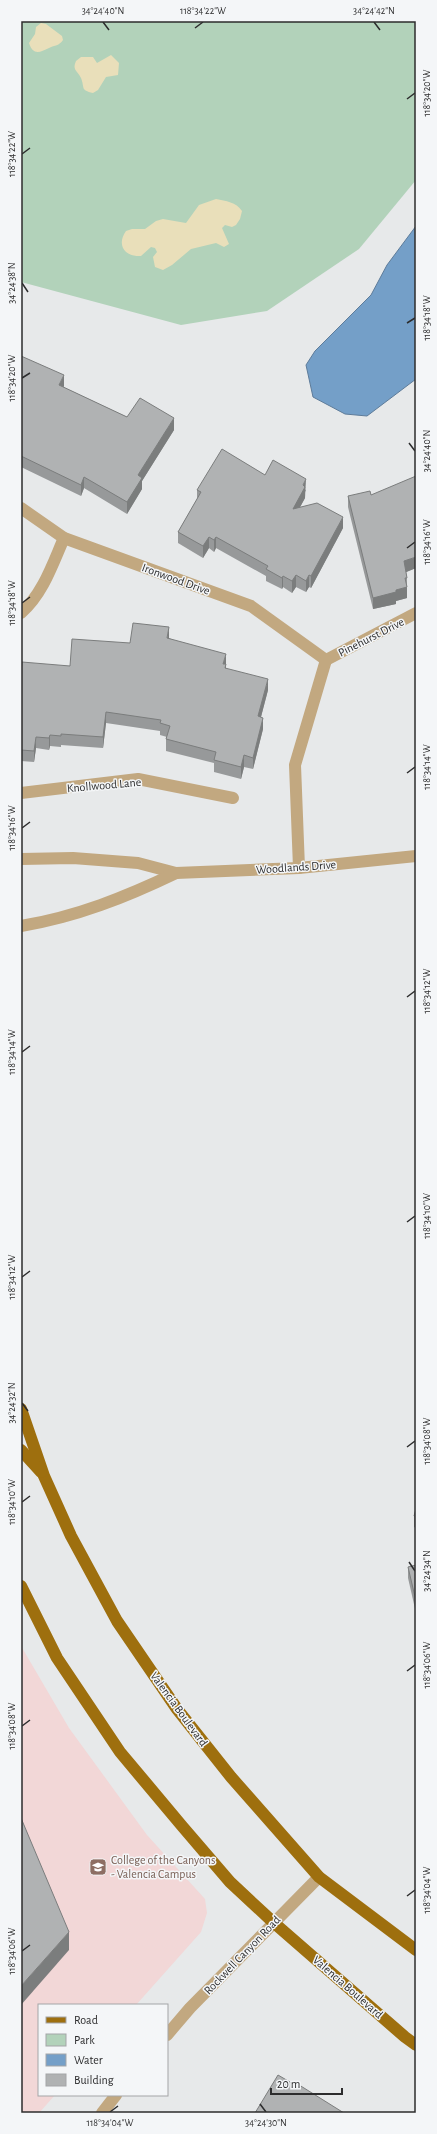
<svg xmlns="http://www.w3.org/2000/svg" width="437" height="2134" font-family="'Alegreya Sans',sans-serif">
<rect width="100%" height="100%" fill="#e7e9ea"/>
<!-- education -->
<polygon fill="#f2d7d7" points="21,1646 69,1728 147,1835 205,1899 207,1913 201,1932 136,2005 39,2005 39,2095 55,2095 39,2113 21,2113"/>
<!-- green -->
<polygon fill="#b2d2ba" points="21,21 416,21 416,180 359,249 267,311 181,325 21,282"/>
<!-- sand -->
<g fill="#e9dfba">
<path d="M41 23 46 24 62 36 63 40C59 46 55 45 49 48 39 53 33 55 29 43L35 34 36 27Z"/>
<path d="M111 55 119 63 118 75 106 77 98 90 93 93C80 90 85 88 81 78 77 70 72 70 76 61L81 57H93L97 63Z"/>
<path d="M216 199C226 201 236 202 242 211L240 219 236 225 232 227 225 225 222 228 229 244 224 247 216 243 191 249 172 265 163 270 155 267 153 257 157 252 155 248 151 247 141 256C125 257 116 245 126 231L132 229H145L156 221 163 219 186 223 199 205Z"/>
</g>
<!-- water -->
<polygon fill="#749fc8" stroke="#5e7c9a" points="416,226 416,379 367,416 345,414 313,397 306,365 315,351 371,295 387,265"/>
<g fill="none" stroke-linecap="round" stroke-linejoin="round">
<!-- minor -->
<g stroke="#c2a880" stroke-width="12">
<polyline points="21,508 64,538 251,606 326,660"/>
<path d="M21 613C43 594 53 563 64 538"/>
<polyline points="326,660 416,613"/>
<polyline points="21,793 138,779 233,798"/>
<polyline points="21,859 73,858 138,863 176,873 299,868 416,856"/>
<polyline points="299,868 295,765 326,660"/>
<path d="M21 926C76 917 126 897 176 873"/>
</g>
<!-- tertiary -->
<g stroke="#c2a880" stroke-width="12">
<polyline points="167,2035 190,2008 319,1877"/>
<polyline points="102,2113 116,2095"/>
</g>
<!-- primary -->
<g stroke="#9e6f0e" stroke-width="12">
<polyline points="21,1409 44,1476 71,1536 117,1621 177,1709 231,1777 319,1877 416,1950"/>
<polyline points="21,1450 41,1472"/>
<polyline points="21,1586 57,1658 120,1752 182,1826 230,1882 273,1922 405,2037 416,2045"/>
</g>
</g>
<!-- wall -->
<g fill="#97999a">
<polygon points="21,356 64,386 63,387 127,417 174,430 142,481 142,489 127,514 84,488 81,496 21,467"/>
<polygon points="265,475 306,490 305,492 305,498 300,507 343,528 311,588 309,587 306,592 296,587 292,593 283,587 282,589 266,581 266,576 216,548 214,552 209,548 203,558 178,543 178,532 197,499 197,490"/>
<polygon points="371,495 416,568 406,572 407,578 407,598 396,601 396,604 373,609 348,507 348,496"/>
<polygon points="169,638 226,666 226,668 268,690 261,717 263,729 253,769 244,767 241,779 214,772 214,763 166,751 166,739 167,737 160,735 160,731 106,723 103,748 61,745 61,747 50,746 49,750 36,748 34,762 21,761 21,672 70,666 130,643"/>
<polygon points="416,1501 416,1528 414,1527 414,1516 415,1512 415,1503"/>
<polygon points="416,1565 416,1613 408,1578 408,1567"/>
</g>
<!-- shaded-wall -->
<g fill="#7b7d7d">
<polygon points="64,375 64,386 59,396 59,385"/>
<polygon points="174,418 174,430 142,481 142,489 127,514 127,502 138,475"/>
<polygon points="84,477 84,488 81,496 81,485"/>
<polygon points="306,479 305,498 293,520 293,509 303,485"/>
<polygon points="343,517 343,528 311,588 311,576"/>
<polygon points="209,537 209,548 203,558 203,546"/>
<polygon points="216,537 216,548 214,552 214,540"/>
<polygon points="416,557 416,568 404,573 404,561"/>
<polygon points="296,575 296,587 292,593 292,581"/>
<polygon points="309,575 309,587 306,592 306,581"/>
<polygon points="283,576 283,587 282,589 282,578"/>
<polygon points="407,587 407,598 396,601 396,604 373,609 373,598 396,590"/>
<polygon points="169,627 169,639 167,638"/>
<polygon points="226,654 226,676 223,664"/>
<polygon points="268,679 268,690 258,728 258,716"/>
<polygon points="106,712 106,723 103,748 103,737"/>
<polygon points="263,718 263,729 253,769 253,758"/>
<polygon points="50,735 50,746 49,750 49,738"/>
<polygon points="36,737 36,748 34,762 34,751"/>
<polygon points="244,755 244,767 241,779 241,767"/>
<polygon points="69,1932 69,1950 21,2005 21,1986"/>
</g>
<!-- building -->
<g fill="#b0b2b3" stroke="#7b7d7d">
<polygon points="21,356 64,375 59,385 127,417 140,398 174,418 138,475 142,478 127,502 84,477 81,485 21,456"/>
<polygon points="222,449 265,475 273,460 306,479 303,485 305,487 293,509 317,503 343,517 311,576 309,575 306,581 296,575 292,581 283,576 282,578 266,569 268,566 216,537 214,540 209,537 203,546 178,532 201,492 197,490"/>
<polygon points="416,476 416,557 404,561 407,578 405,578 407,587 396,590 396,592 373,598 348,496 370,491 371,495"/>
<polygon points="133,623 169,627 167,638 226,654 223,664 226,664 225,668 268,679 258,716 263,718 253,758 244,755 241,767 214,760 216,752 166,739 170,726 160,723 161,720 106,712 103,737 61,734 61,736 50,735 49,738 36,737 34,751 21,750 21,672 22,662 70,666 72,639 130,643"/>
<polygon points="416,1509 416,1517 414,1516"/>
<polygon points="416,1565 416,1601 408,1567"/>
<polygon points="21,1818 69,1932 21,1986"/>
<polygon points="278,2075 295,2085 296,2083 344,2113 255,2113"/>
</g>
<!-- ticks -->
<path fill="none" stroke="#2c2c2d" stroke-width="1.5" d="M103 22 109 30M374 22 380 30M195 28 203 22M407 99 415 93M22 154 30 148M22 283 28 292M407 323 415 318M22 378 30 373M409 443 415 451M407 548 415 542M22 603 30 597M407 773 415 767M22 828 30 822M407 997 415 991M22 1052 30 1046M407 1222 415 1216M22 1277 30 1271M22 1403 28 1411M407 1447 415 1441M22 1502 30 1496M409 1562 415 1571M407 1671 415 1665M22 1726 30 1720M407 1896 415 1890M22 1951 30 1945M260 2104 266 2112M110 2112 118 2106"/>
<!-- icons -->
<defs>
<g id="university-square" transform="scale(0.9)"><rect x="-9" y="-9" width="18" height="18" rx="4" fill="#8d6e63" stroke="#f4f6f8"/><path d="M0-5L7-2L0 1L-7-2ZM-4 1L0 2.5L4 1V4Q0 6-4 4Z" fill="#fff"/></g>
</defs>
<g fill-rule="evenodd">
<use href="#university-square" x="98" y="1867"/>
</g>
<g text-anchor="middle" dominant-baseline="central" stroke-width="3" stroke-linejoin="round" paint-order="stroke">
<!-- street labels -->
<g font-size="12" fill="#2c2c2d" stroke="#f4f6f8">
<text transform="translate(176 579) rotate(20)">Ironwood Drive</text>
<text transform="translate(371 637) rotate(-27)">Pinehurst Drive</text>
<text transform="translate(104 785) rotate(-5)">Knollwood Lane</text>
<text transform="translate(296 867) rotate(-4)">Woodlands Drive</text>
<text transform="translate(179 1709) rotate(54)">Valencia Boulevard</text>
<text transform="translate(242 1955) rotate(-46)">Rockwell Canyon Road</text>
<text transform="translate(348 1987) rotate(41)">Valencia Boulevard</text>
</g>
<!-- education labels -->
<g font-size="12" fill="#785e54" stroke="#f4f6f8" text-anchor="start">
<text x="111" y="1860">College of the Canyons<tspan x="111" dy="14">- Valencia Campus</tspan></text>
</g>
</g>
<!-- border -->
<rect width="437" height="2134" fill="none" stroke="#f4f6f8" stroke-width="44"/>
<!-- legend -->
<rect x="38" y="2004" width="130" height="92" fill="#f4f6f8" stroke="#a4a5a7"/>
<rect x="46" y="2017" width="20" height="6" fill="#9e6f0e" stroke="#a4a5a7"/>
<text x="74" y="2024" font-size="12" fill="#2c2c2d">Road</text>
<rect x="46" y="2034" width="20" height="12" fill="#b2d2ba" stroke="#a4a5a7"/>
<text x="74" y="2044" font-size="12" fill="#2c2c2d">Park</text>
<rect x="46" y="2054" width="20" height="12" fill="#749fc8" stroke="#a4a5a7"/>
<text x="74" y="2064" font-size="12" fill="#2c2c2d">Water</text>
<rect x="46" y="2074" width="20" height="12" fill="#b0b2b3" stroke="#a4a5a7"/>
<text x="74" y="2084" font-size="12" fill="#2c2c2d">Building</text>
<!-- scale -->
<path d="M271 2088v6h71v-6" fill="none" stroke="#2c2c2d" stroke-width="2"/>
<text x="277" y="2088" font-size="12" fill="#2c2c2d" stroke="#f4f6f8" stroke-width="3" paint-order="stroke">20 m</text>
<rect x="22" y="22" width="393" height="2090" fill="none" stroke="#2c2c2d" stroke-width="1.5"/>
<g font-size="10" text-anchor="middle" fill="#2c2c2d">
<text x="103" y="14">34°24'40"N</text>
<text x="203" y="14">118°34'22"W</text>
<text x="374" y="14">34°24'42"N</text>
<text transform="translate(426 93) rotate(-90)" y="4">118°34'20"W</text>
<text transform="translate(11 154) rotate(-90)" y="4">118°34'22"W</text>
<text transform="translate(11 283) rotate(-90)" y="4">34°24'38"N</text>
<text transform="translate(426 318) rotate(-90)" y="4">118°34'18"W</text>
<text transform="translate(11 378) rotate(-90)" y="4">118°34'20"W</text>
<text transform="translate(426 451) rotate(-90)" y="4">34°24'40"N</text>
<text transform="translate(426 542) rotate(-90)" y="4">118°34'16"W</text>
<text transform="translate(11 603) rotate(-90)" y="4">118°34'18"W</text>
<text transform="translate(426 767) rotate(-90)" y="4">118°34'14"W</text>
<text transform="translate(11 828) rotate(-90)" y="4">118°34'16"W</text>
<text transform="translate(426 991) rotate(-90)" y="4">118°34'12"W</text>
<text transform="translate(11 1052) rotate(-90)" y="4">118°34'14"W</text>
<text transform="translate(426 1216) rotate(-90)" y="4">118°34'10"W</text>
<text transform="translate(11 1277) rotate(-90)" y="4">118°34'12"W</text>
<text transform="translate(11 1403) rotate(-90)" y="4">34°24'32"N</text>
<text transform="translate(426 1441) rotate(-90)" y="4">118°34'08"W</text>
<text transform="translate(11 1502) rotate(-90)" y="4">118°34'10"W</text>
<text transform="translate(426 1571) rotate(-90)" y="4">34°24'34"N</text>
<text transform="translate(426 1665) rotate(-90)" y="4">118°34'06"W</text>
<text transform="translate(11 1726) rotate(-90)" y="4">118°34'08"W</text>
<text transform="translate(426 1890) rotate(-90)" y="4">118°34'04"W</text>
<text transform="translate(11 1951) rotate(-90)" y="4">118°34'06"W</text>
<text x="110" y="2126">118°34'04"W</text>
<text x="266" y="2126">34°24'30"N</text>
</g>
</svg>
